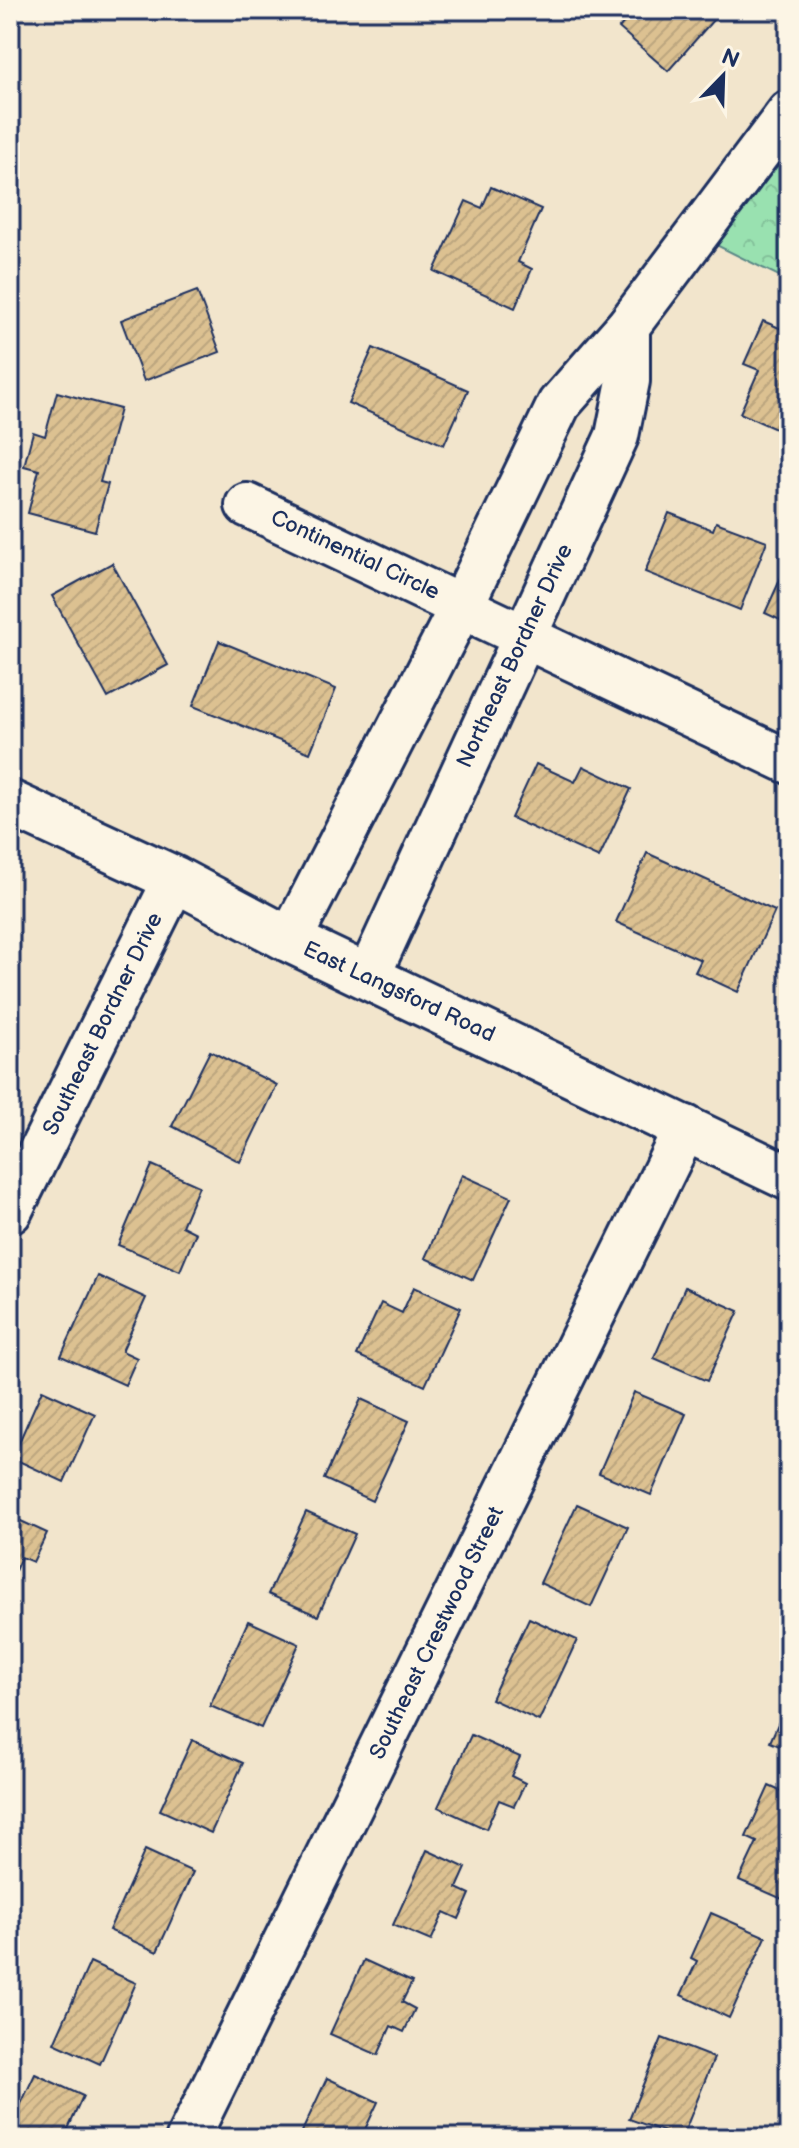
<svg xmlns="http://www.w3.org/2000/svg" width="799" height="2148" font-family="'Balsamiq Sans',sans-serif">
<defs>
<pattern id="forest-crowns" width="20" height="18" patternUnits="userSpaceOnUse" patternTransform="scale(2)"><rect width="20" height="18" fill="#99e1b0"/><path d="M2 6a3 3 0 1 1 6 0M12 15a3 3 0 1 1 6 0" fill="none" stroke="#83c19a"/></pattern>
<pattern id="building-hatch" width="6" height="6" patternUnits="userSpaceOnUse" patternTransform="scale(2)"><rect width="6" height="6" fill="#dcc191"/><path d="M-1 1l2-2M0 6l6-6M5 7l2-2" fill="none" stroke="#bca67f"/></pattern>
</defs>
<rect width="100%" height="100%" fill="#f2e5cc"/>
<filter id="ink" filterUnits="userSpaceOnUse"><feTurbulence type="fractalNoise" baseFrequency=".0125" numOctaves="2"/><feDisplacementMap in="SourceGraphic" scale="16" xChannelSelector="R" yChannelSelector="G"/><feConvolveMatrix kernelMatrix="1 2 1 2 8 2 1 2 1" color-interpolation-filters="sRGB"/></filter>
<g filter="url(#ink)">
<!-- forest -->
<polygon fill="url(#forest-crowns)" stroke="#5a8887" stroke-width="2" points="789,136 789,281 702,238"/>
<!-- building -->
<g fill="url(#building-hatch)" stroke="#1b2f5e" stroke-width="2">
<polygon points="634,10 722,10 668,71 619,28"/>
<polygon points="491,187 541,209 518,262 532,269 515,308 434,271 466,201 482,208"/>
<polygon points="197,291 220,352 144,381 121,320"/>
<polygon points="763,321 789,332 789,435 740,413 759,370 744,364"/>
<polygon points="373,348 468,390 444,445 348,403"/>
<polygon points="57,392 120,409 100,482 108,484 95,531 28,513 39,470 24,466 33,432 45,436"/>
<polygon points="669,513 713,530 716,522 767,541 740,610 645,572"/>
<polygon points="789,560 789,624 765,613"/>
<polygon points="112,563 168,665 108,698 52,596"/>
<polygon points="219,641 336,689 310,753 193,706"/>
<polygon points="536,764 575,782 583,766 631,789 599,858 511,818"/>
<polygon points="647,853 775,911 738,992 695,972 701,960 616,922"/>
<polygon points="210,1051 277,1085 240,1162 172,1126"/>
<polygon points="152,1165 199,1186 182,1226 196,1233 180,1271 118,1245"/>
<polygon points="462,1175 511,1197 473,1280 425,1258"/>
<polygon points="98,1276 146,1298 122,1351 137,1358 125,1385 61,1356"/>
<polygon points="414,1287 461,1308 425,1386 357,1355 381,1303 402,1313"/>
<polygon points="685,1287 739,1311 707,1381 654,1358"/>
<polygon points="42,1390 95,1414 64,1482 12,1458"/>
<polygon points="634,1392 686,1414 651,1495 599,1473"/>
<polygon points="361,1399 409,1421 372,1501 324,1479"/>
<polygon points="577,1504 628,1527 591,1607 540,1583"/>
<polygon points="306,1512 355,1534 318,1616 268,1594"/>
<polygon points="10,1516 47,1533 33,1562 21,1557 10,1582"/>
<polygon points="529,1618 577,1640 539,1721 491,1699"/>
<polygon points="248,1621 299,1644 261,1728 210,1706"/>
<polygon points="789,1699 789,1750 770,1742"/>
<polygon points="471,1735 520,1757 511,1776 525,1783 514,1806 499,1800 486,1829 438,1807"/>
<polygon points="192,1740 243,1763 211,1833 160,1810"/>
<polygon points="769,1786 789,1795 789,1902 739,1880 757,1842 746,1837"/>
<polygon points="145,1850 193,1872 157,1952 109,1930"/>
<polygon points="427,1850 466,1868 457,1888 470,1894 459,1919 444,1912 431,1941 393,1925"/>
<polygon points="711,1913 766,1937 729,2018 681,1995 697,1961 691,1958"/>
<polygon points="364,1960 412,1982 402,2002 415,2009 404,2032 391,2026 378,2055 330,2034"/>
<polygon points="90,1962 136,1983 100,2064 54,2043"/>
<polygon points="662,2038 714,2058 682,2138 629,2119"/>
<polygon points="35,2074 83,2096 64,2138 10,2138 10,2127"/>
<polygon points="327,2078 378,2102 361,2138 299,2138"/>
</g>
<g fill="none" stroke-linecap="round" stroke-linejoin="round">
<!-- minor casing -->
<g stroke="#1b2f5e" stroke-width="48">
<g id="minor">
<polyline points="247,505 789,762"/>
<polyline points="290,940 462,605 559,404 628,326 789,112"/>
<polyline points="368,977 617,436 628,381 628,326"/>
<polyline points="10,1212 175,879"/>
<polyline points="188,2138 686,1127"/>
</g>
</g>
<!-- tertiary casing -->
<g stroke="#1b2f5e" stroke-width="50">
<polyline id="tertiary" points="10,803 175,879 290,940 789,1178"/>
</g>
<!-- minor -->
<use href="#minor" stroke="#fcf5e5" stroke-width="42"/>
<!-- tertiary -->
<use href="#tertiary" stroke="#fcf5e5" stroke-width="44"/>
</g>
</g>
<g text-anchor="middle" dominant-baseline="central" stroke-width="6" stroke-linejoin="round" paint-order="stroke">
<!-- street labels -->
<g font-size="22" fill="#1b2f5e" stroke="#fcf5e5">
<text transform="translate(355 555) rotate(25)">Continential Circle</text>
<text transform="translate(515 656) rotate(-65)">Northeast Bordner Drive</text>
<text transform="translate(399 992) rotate(25)">East Langsford Road</text>
<text transform="translate(103 1024) rotate(-64)">Southeast Bordner Drive</text>
<text transform="translate(437 1633) rotate(-64)">Southeast Crestwood Street</text>
</g>
</g>
<!-- margin -->
<rect width="799" height="2148" fill="none" stroke="#fcf5e5" stroke-width="40"/>
<rect x="20" y="20" width="759" height="2108" fill="none" stroke="#1b2f5e" stroke-width="3" filter="url(#ink)"/>
<!-- north arrow -->
<g transform="translate(723 76) rotate(23)" stroke="#fcf5e5" stroke-width="6" paint-order="stroke">
<path d="M0-6L14 30L0 20L-14 30Z" fill="#1b2f5e"/>
<text y="-12" font-size="22" font-weight="bold" text-anchor="middle" fill="#1b2f5e">N</text>
</g>
</svg>
